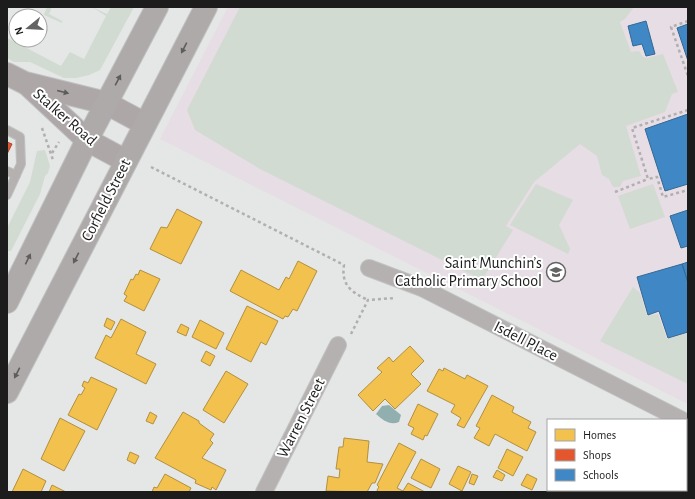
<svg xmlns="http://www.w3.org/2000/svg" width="695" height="499" font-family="'Alegreya Sans',sans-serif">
<rect width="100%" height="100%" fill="#e5e6e6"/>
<!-- education -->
<polygon fill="#e7dde4" points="228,7 688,7 688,404 160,139"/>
<!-- green -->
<g fill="#d1dbd2">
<polygon points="47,7 52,7 49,14 62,21 62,23 44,15"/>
<polygon points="92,7 107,14 111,7 134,7 100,70 89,75 76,78 64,78 30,62 14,62 7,58 7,38 15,42 17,40 21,40 19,44 61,66 70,52 84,59 106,16"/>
<polygon points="240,7 634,7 625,19 620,22 631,52 639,51 643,57 647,58 663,54 678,92 672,94 665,112 626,126 641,176 623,181 620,187 613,187 609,179 602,175 597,156 580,144 534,182 506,226 513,230 482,280 260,169 195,130 187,110"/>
<polygon points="45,150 50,166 48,173 45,176 40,194 11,251 7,251 7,228 30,182 37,151"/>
<polygon points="536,184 573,200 559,225 570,249 568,254 510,225"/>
<polygon points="653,184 665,217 630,229 618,196"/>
<polygon points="633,287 640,293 647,316 658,314 667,339 688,333 688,384 600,341"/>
</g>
<!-- water -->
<path fill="#92afb0" d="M389 405 401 415 399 422C390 426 383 420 376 414L382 406Z"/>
<!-- homes -->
<g fill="#f2c14e" stroke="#b2903f">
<polygon points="177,209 202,222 181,264 150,249 161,227 167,228"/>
<polygon points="298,261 317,271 297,311 293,309 288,317 285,316 283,319 230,291 241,270 279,290 286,277 289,279"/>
<polygon points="140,270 160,279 144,311 124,301 127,296 124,294 131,279 133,280 136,274 138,275"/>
<polygon points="247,306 278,321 266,345 261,342 251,362 226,349"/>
<polygon points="107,318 115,322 111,330 104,326"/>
<polygon points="121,319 146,332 136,354 156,364 146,384 95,358 106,335 111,338"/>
<polygon points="200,320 224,333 216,349 192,337"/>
<polygon points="181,324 189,328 186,336 177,332"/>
<polygon points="410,346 424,361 411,374 421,384 395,409 385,399 373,411 358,395 382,372 377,368 389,357 393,362"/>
<polygon points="206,351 215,356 210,366 201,361"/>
<polygon points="444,368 465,379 467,375 488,386 464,428 457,425 461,418 451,412 455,405 427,391 439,369 443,371"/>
<polygon points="226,371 248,384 224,423 203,410"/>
<polygon points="91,377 117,389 97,430 68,415 79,394 81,395 85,388 82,386 84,381 88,383"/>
<polygon points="492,395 514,407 512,412 531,422 528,428 536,432 527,451 495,434 489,446 474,438 480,428 476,426"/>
<polygon points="418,404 438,414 427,436 425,435 423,440 411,434 414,428 408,425"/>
<polygon points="150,412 157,416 153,424 146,421"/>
<polygon points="183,412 199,421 199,423 214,434 210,440 213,443 202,458 226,470 216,490 212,487 211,490 195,483 196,480 155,458"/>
<polygon points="60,418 85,431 64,471 41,459"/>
<polygon points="344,438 369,441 367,462 383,464 375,483 372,483 367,492 326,491 328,476 339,478 340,469 336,469 339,447 343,447"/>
<polygon points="399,443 416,452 397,488 403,491 408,483 425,492 378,492 377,490 379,487 377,485"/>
<polygon points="507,449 523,457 513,476 498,468"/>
<polygon points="130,452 139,456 135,464 127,460"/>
<polygon points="421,459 440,469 431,488 411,478"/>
<polygon points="458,466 471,472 462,491 449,484"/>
<polygon points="23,469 46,481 41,492 12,492"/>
<polygon points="497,470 505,475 502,481 493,477"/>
<polygon points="686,472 688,473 688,492 644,492 645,490 686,490"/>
<polygon points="165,474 191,488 189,492 152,492 154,487 157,488"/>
<polygon points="472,474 478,476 474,485 469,483"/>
<polygon points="527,474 537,479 532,490 521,485"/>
<polygon points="52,485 66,492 49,492"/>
<polygon points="615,490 629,490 628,492"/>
</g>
<!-- shops -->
<polygon fill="#e4572e" stroke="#a84529" points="7,142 12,144 7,154"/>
<!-- schools -->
<g fill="#3f88c5" stroke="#346893">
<polygon points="646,21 655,54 646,56 642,44 633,46 628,26"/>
<polygon points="688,24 688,61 677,28"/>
<polygon points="688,114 688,184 665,191 645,129"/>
<polygon points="688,210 688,246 681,248 670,216"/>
<polygon points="688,262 688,283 682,264"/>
<polygon points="682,264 688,283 688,332 668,338 659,311 648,315 637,277"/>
</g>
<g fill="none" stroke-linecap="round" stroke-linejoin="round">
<!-- service casing -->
<g stroke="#c1c2c2" stroke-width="10">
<g id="service">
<polyline points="7,130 20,137 21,164 7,195"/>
<polyline points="7,171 16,175"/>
</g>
</g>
<!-- minor casing -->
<g stroke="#c1c2c2" stroke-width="18">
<g id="minor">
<polyline points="369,268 422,288 682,420"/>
<polyline points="264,492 338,345"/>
</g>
</g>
<!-- secondary casing -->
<g stroke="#c1c2c2" stroke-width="24">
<g id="secondary">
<polyline points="7,74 25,83 106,103 145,124"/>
<polyline points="27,84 87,140 126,161"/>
</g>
</g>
<!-- primary casing -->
<g stroke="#c1c2c2" stroke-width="24">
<g id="primary">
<polyline points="7,302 87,140 157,7"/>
<polyline points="7,392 206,7"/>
</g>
</g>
<!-- path -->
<g stroke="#b1afaf" stroke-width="2.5" stroke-dasharray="3 3" stroke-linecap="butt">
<polyline points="688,21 671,27 688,76"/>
<polyline points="688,110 632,128 648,179 657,177 663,197 688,190"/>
<polyline points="42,128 53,160"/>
<polyline points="52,153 59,142"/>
<path d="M151 167 344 265C341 285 351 292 368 300"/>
<polyline points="615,192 648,179"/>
<polyline points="351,334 368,300 395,298"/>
</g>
<!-- service -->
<use href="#service" stroke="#b6b1b1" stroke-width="8"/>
<!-- minor -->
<use href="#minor" stroke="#b6b1b1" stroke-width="16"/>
<!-- secondary -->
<use href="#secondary" stroke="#ada7a7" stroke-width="22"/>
<!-- primary -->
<use href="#primary" stroke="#afaaaa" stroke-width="22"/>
</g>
<!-- one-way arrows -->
<defs><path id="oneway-solid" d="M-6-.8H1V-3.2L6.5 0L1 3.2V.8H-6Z"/></defs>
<g fill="#5e5c5c">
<use href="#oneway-solid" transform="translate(184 48) rotate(117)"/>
<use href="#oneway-solid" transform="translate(118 80) rotate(-62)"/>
<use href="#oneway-solid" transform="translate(76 258) rotate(117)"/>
<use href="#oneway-solid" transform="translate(28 259) rotate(-64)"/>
<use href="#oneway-solid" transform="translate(17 373) rotate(117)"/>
</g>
<use fill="#5d5b5b" href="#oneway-solid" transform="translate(63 92) rotate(14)"/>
<!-- icons -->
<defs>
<g id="school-ring" transform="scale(1)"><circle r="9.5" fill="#fff" stroke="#626363" stroke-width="1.5"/><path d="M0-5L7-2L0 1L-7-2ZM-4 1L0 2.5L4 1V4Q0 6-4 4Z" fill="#626363"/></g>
</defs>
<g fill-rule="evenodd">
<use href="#school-ring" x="556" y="272"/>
</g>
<g text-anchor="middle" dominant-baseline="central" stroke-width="4" stroke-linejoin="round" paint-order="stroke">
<!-- street labels -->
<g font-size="16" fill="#1c1c1d" stroke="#fff">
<text transform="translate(65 117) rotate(41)">Stalker Road</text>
<text transform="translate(106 200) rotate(-63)">Corfield Street</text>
<text transform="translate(526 341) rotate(27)">Isdell Place</text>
<text transform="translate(301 418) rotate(-63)">Warren Street</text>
</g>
<!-- poi labels -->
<g font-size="16" fill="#1c1c1d" stroke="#fff" text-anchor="end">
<text x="542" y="263">Saint Munchin’s<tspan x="542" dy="18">Catholic Primary School</tspan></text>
</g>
</g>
<!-- border -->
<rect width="695" height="499" fill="none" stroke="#1c1c1d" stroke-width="16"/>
<!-- legend -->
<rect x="547" y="419" width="140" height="72" fill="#ffffff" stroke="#a4a4a5"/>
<rect x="555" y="429" width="20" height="12" fill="#f2c14e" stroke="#a4a4a5"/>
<text x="583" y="439" font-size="12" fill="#1c1c1d">Homes</text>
<rect x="555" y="449" width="20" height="12" fill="#e4572e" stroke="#a4a4a5"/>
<text x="583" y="459" font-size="12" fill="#1c1c1d">Shops</text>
<rect x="555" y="469" width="20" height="12" fill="#3f88c5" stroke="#a4a4a5"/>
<text x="583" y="479" font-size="12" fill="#1c1c1d">Schools</text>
<!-- north arrow -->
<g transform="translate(28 28) rotate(252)"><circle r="19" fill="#ffffff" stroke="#a4a4a5"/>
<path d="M0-3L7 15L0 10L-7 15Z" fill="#626363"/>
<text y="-6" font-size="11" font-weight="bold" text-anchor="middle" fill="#1c1c1d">N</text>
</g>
</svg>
